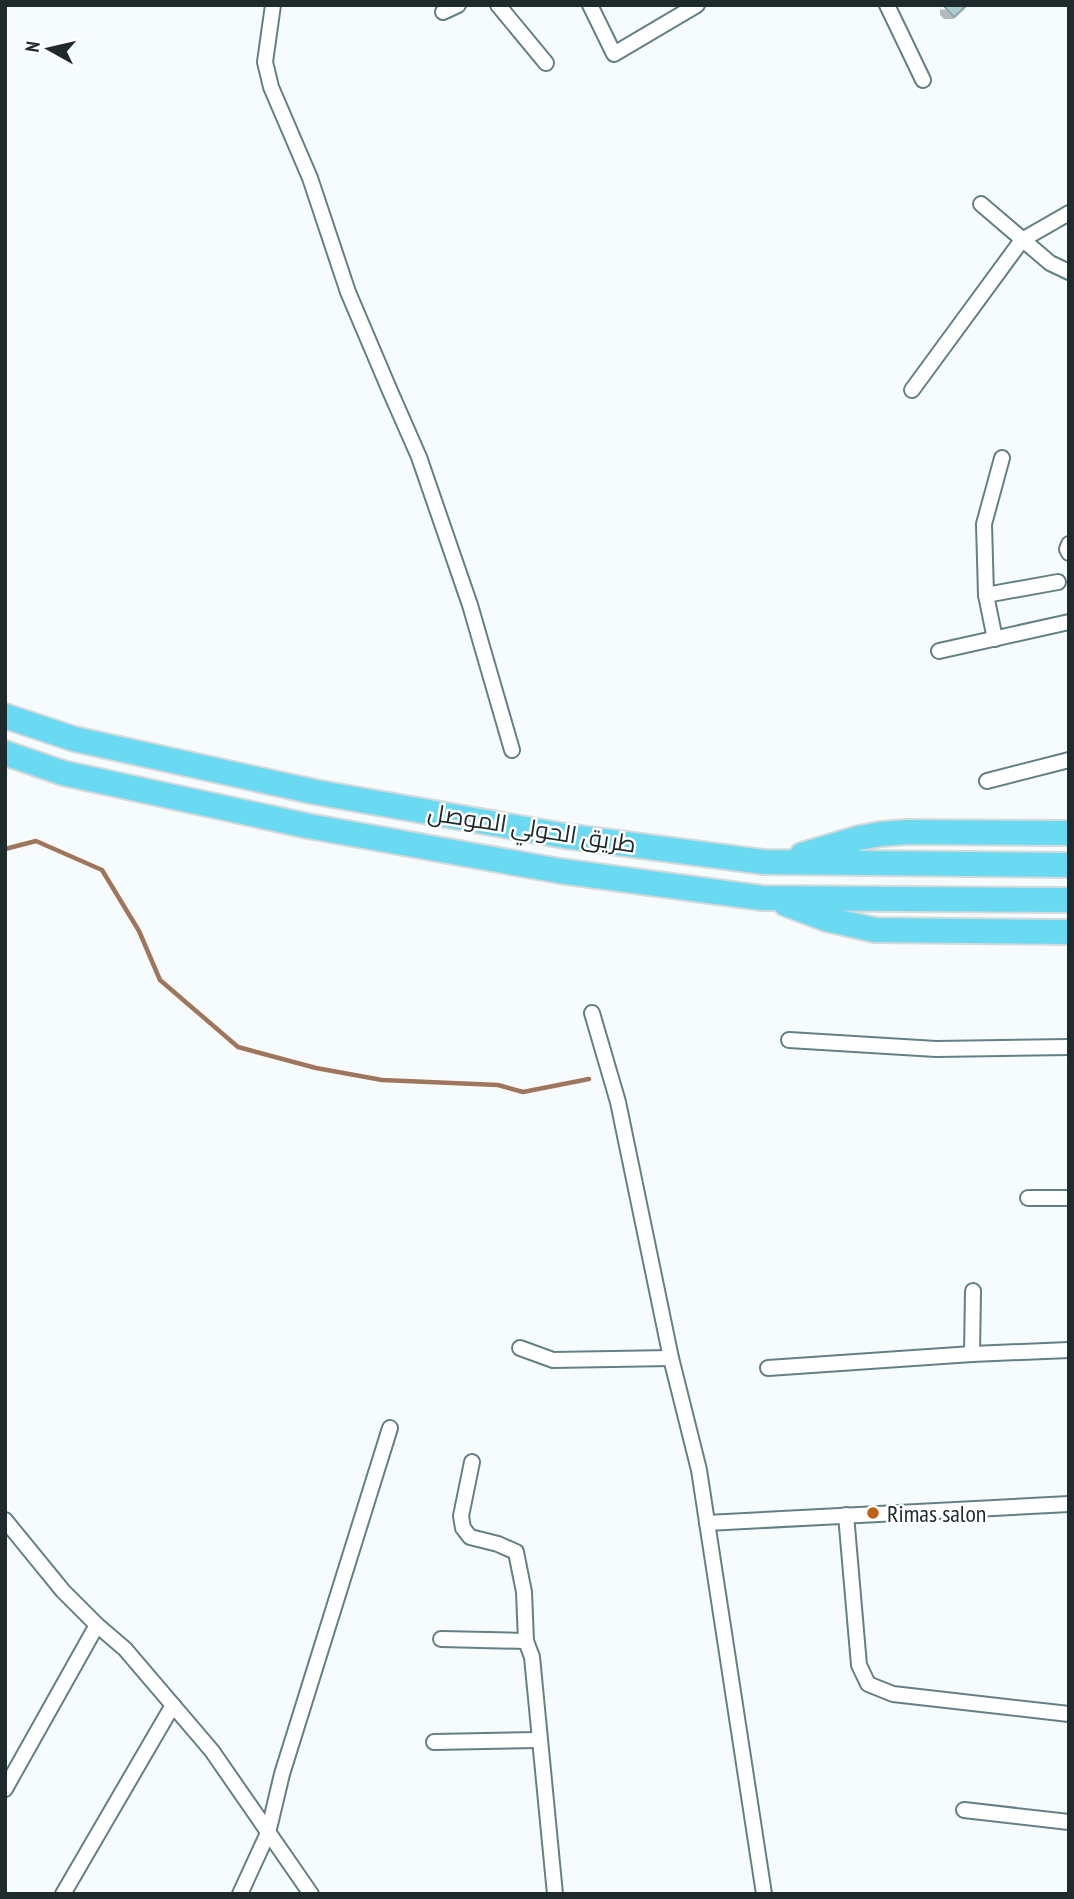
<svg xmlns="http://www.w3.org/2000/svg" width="1074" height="1899" font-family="'PT Sans Narrow',Cairo,sans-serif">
<defs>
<filter id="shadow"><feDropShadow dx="-5.5" dy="5.5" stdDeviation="0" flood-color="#0004"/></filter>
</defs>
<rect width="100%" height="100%" fill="#f6fcfd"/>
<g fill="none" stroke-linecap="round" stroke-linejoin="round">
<!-- stream -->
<polyline stroke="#9f765b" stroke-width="4.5" points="5,849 36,841 102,870 139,931 160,980 238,1047 316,1068 382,1080 498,1085 523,1092 589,1079"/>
</g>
<!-- building -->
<polygon fill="#b0cdd4" stroke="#89a6ad" stroke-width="2" filter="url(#shadow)" points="943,5 967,5 954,17"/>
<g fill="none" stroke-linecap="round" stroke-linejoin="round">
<!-- street casing -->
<g stroke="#648086" stroke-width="18">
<g id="street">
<polyline points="273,5 265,62 271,87 310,178 348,292 390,391 419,457 470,605 512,750"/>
<polyline points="498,5 546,63"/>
<polyline points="590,5 614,54 697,5"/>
<polyline points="887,5 923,80"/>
<polyline points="443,12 458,5"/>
<polyline points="981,204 1050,263 1069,272"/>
<polyline points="912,390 1022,240 1069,213"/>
<polyline points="1069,544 1067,549 1069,553"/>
<polyline points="986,595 984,524 1002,458"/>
<polyline points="995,639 986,595 1058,582"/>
<polyline points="939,651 1069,622"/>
<polyline points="987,781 1069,760"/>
<polyline points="592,1013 618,1102 671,1358 699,1470 764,1894"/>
<polyline points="789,1040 936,1049 1069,1047"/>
<polyline points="1028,1198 1069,1198"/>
<polyline points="520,1348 553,1360 671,1358"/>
<polyline points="972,1354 973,1291"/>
<polyline points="768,1368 972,1354 1069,1350"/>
<polyline points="472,1462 461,1516 463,1528 470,1537 498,1544 516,1552 524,1592 526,1641 532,1657 555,1894"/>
<polyline points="846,1515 859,1665 868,1684 893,1694 1069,1714"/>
<polyline points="5,1520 63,1591 97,1625 125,1649 212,1751 311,1894"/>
<polyline points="707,1523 1069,1504"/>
<polyline points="441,1639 526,1641"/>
<polyline points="434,1742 540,1740"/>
<polyline points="5,1789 97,1625"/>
<polyline points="964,1810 1069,1822"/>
<polyline points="63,1894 173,1705"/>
<polyline points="240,1894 268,1833 282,1774 390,1428"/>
</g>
</g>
<!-- highway casing -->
<g stroke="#d7d9d9" stroke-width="28">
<g id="highway">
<polyline points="5,716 74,739 315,792 565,836 764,862 1069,865"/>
<polyline points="5,753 63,773 308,826 560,871 762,898 1069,900"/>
<polyline points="802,855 859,838 881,834 908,832 1069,833"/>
<polyline points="786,904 826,919 875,930 1069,932"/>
</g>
</g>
<!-- street -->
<use href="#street" stroke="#fff" stroke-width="14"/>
<!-- highway -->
<use href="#highway" stroke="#6adaf3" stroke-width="24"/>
</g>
<!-- markers -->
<circle fill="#be6111" stroke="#fff" stroke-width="2.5" cx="873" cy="1513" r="7"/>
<g text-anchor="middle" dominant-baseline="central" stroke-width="5" stroke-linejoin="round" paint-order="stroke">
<!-- street labels -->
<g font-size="24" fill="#1f2a2d" stroke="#fff">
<text transform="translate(532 828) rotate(9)">طريق الحولي الموصل</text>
</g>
<!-- poi labels -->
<g font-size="24" fill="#1f2a2d" stroke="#fff" text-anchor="start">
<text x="887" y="1513">Rimas salon</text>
</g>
</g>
<!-- border -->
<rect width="1074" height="1899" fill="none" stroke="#1f2a2d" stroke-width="14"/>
<!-- north arrow -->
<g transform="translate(49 49) rotate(278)" stroke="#ffffff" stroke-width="5" paint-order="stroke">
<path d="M0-5L12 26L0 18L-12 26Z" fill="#1f2a2d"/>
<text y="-10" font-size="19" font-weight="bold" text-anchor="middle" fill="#1f2a2d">N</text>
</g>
</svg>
